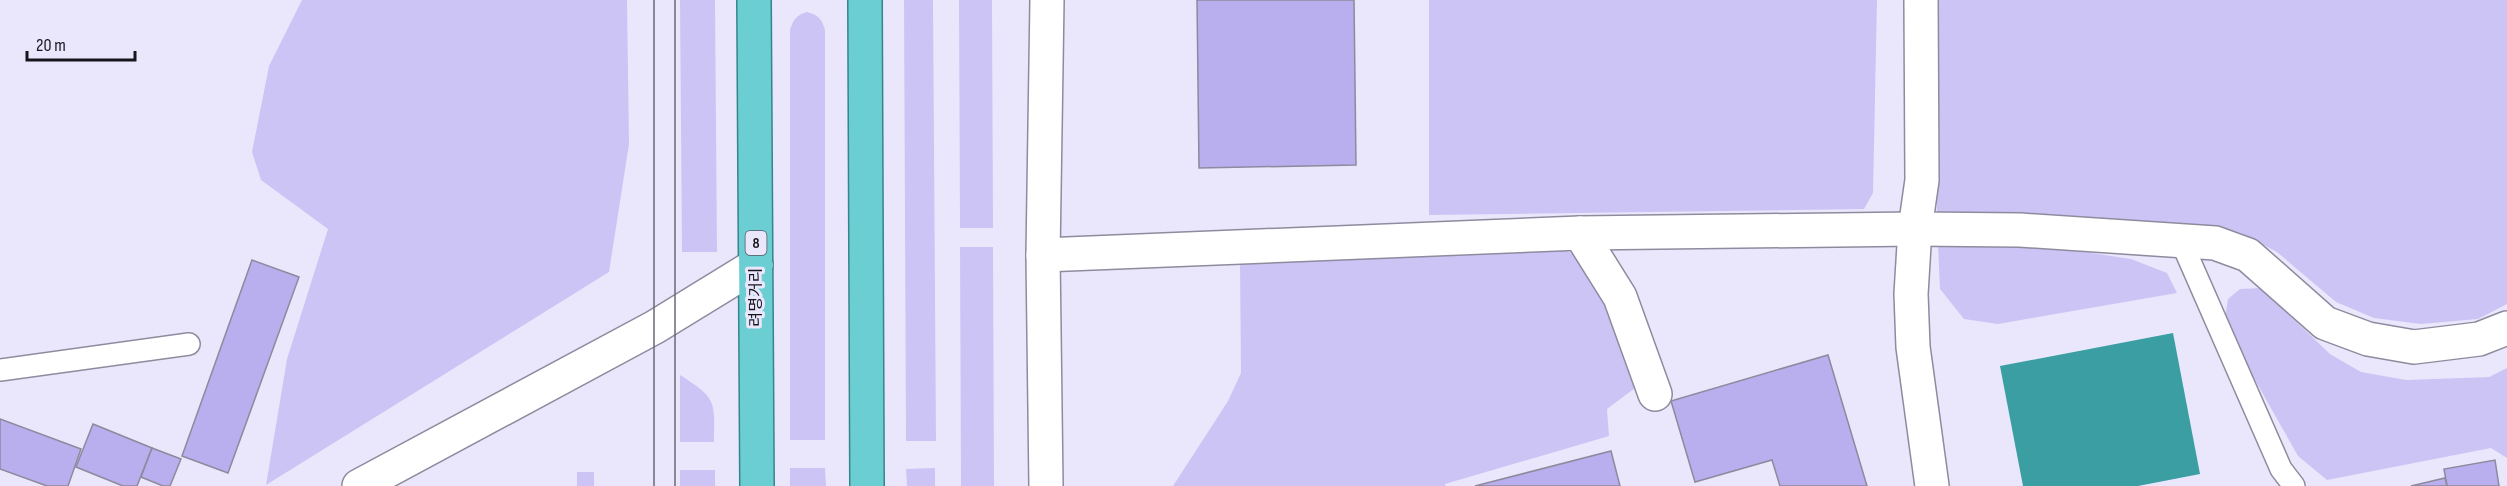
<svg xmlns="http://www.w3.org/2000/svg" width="2507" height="486" font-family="'Sofia Sans Condensed','Noto Sans KR',sans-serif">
<rect width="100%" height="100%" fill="#eae7fc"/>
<!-- green -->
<g fill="#ccc4f5">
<polygon points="302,0 627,0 629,144 609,272 266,485 287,359 328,229 261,180 252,152 269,66"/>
<polygon points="680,0 715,0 717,252 682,252"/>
<polygon points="904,0 933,0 936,441 906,441"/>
<polygon points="959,0 992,0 993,228 960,228"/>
<polygon points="1429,0 1877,0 1873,193 1864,209 1429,215"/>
<polygon points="1937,0 2507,0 2507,304 2478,319 2421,324 2374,318 2336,302 2277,252 2241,233 2158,222 1937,217"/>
<path d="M807 12C818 15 822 19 825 30V440H790V30C793 20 796 15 807 12Z"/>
<polygon points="1938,245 2016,245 2085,252 2131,259 2167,273 2177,293 1998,324 1964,319 1940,289"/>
<polygon points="960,247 993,247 994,486 961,486"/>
<polygon points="1564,250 1579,256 1604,304 1635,388 1607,409 1609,436 1445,484 1445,486 1173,486 1228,401 1241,373 1240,263"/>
<polygon points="2261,288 2330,354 2361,372 2406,380 2489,377 2507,368 2507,458 2491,448 2327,480 2298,456 2242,357 2225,318 2228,299 2240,289"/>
<path d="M680 375C716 398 715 400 714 442H680Z"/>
<polygon points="790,468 825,468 826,486 790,486"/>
<polygon points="935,468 935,486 907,486 906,469"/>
<rect x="680" y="470" width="35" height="16"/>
<rect x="577" y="472" width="17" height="14"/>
</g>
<!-- water -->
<polygon fill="#3a9ea2" points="2173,333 2200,474 2138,486 2023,486 2000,366"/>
<!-- building -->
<g fill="#b9aeee" stroke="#8d8a9d" stroke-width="1.5">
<polygon points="1197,0 1354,0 1356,165 1199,168"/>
<polygon points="252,260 299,277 228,473 182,456"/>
<polygon points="1828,355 1867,486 1780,486 1772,460 1695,482 1671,401"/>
<polygon points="0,419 81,449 68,486 47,486 0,469"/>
<polygon points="93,424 152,448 137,486 123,486 76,467"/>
<polygon points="152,448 181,459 170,486 163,486 141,477"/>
<polygon points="1611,451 1620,486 1475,486"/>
<polygon points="2495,460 2499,486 2447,486 2444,469"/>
<polygon points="2445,478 2447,486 2411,486"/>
</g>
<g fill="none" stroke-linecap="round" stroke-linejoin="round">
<!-- service casing -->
<g stroke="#8e8b9e" stroke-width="24">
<g id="service">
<polyline points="2181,241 2281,469 2294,486"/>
<polyline points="0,370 189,344"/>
</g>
</g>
<!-- minor casing -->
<g stroke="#8e8b9e" stroke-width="36">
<g id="minor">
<polyline points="1921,0 1922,180 1915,229 1911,294 1913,347 1932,486"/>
<polyline points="1580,233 1620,297 1655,394"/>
<polyline points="1043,255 1580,233 1915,229 2020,230 2215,243 2248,255 2325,323 2368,339 2414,347 2479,339 2507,328"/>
<polyline points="1046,486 1043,255 1047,0"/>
</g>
</g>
<!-- tertiary casing -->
<g stroke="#8e8b9e" stroke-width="36">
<polyline id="tertiary" points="359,486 655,327 756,265"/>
</g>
<!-- trunk casing -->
<g stroke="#35858c" stroke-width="36">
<g id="trunk">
<polyline points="754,0 757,486"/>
<polyline points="865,0 867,486"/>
</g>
</g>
<!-- service -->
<use href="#service" stroke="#fff" stroke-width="21"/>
<!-- minor -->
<use href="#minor" stroke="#fff" stroke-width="33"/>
<!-- tertiary -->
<use href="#tertiary" stroke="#fff" stroke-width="33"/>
<!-- trunk -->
<use href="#trunk" stroke="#6bced3" stroke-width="33"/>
<!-- tram -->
<g stroke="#6a6875" stroke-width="1.5">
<polyline points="654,486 654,0"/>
<polyline points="675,486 675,0"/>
</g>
</g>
<g text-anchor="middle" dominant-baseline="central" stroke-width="6" stroke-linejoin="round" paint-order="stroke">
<!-- shield labels -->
<rect fill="#eae7fc" stroke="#56545f" stroke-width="1.5" x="745.5" y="231" width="21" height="24" rx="4.5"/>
<g font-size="15" font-weight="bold" fill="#16151c">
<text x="756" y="243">8</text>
</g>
<!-- street labels -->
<g font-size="16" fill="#16151c" stroke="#eae7fc">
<text transform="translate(756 297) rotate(-90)">려명거리</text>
</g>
</g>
<!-- scale -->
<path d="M27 51v9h108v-9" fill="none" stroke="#16151c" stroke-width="3"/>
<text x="36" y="51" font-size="18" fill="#16151c" stroke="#eae7fc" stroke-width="4.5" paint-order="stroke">20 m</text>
</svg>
